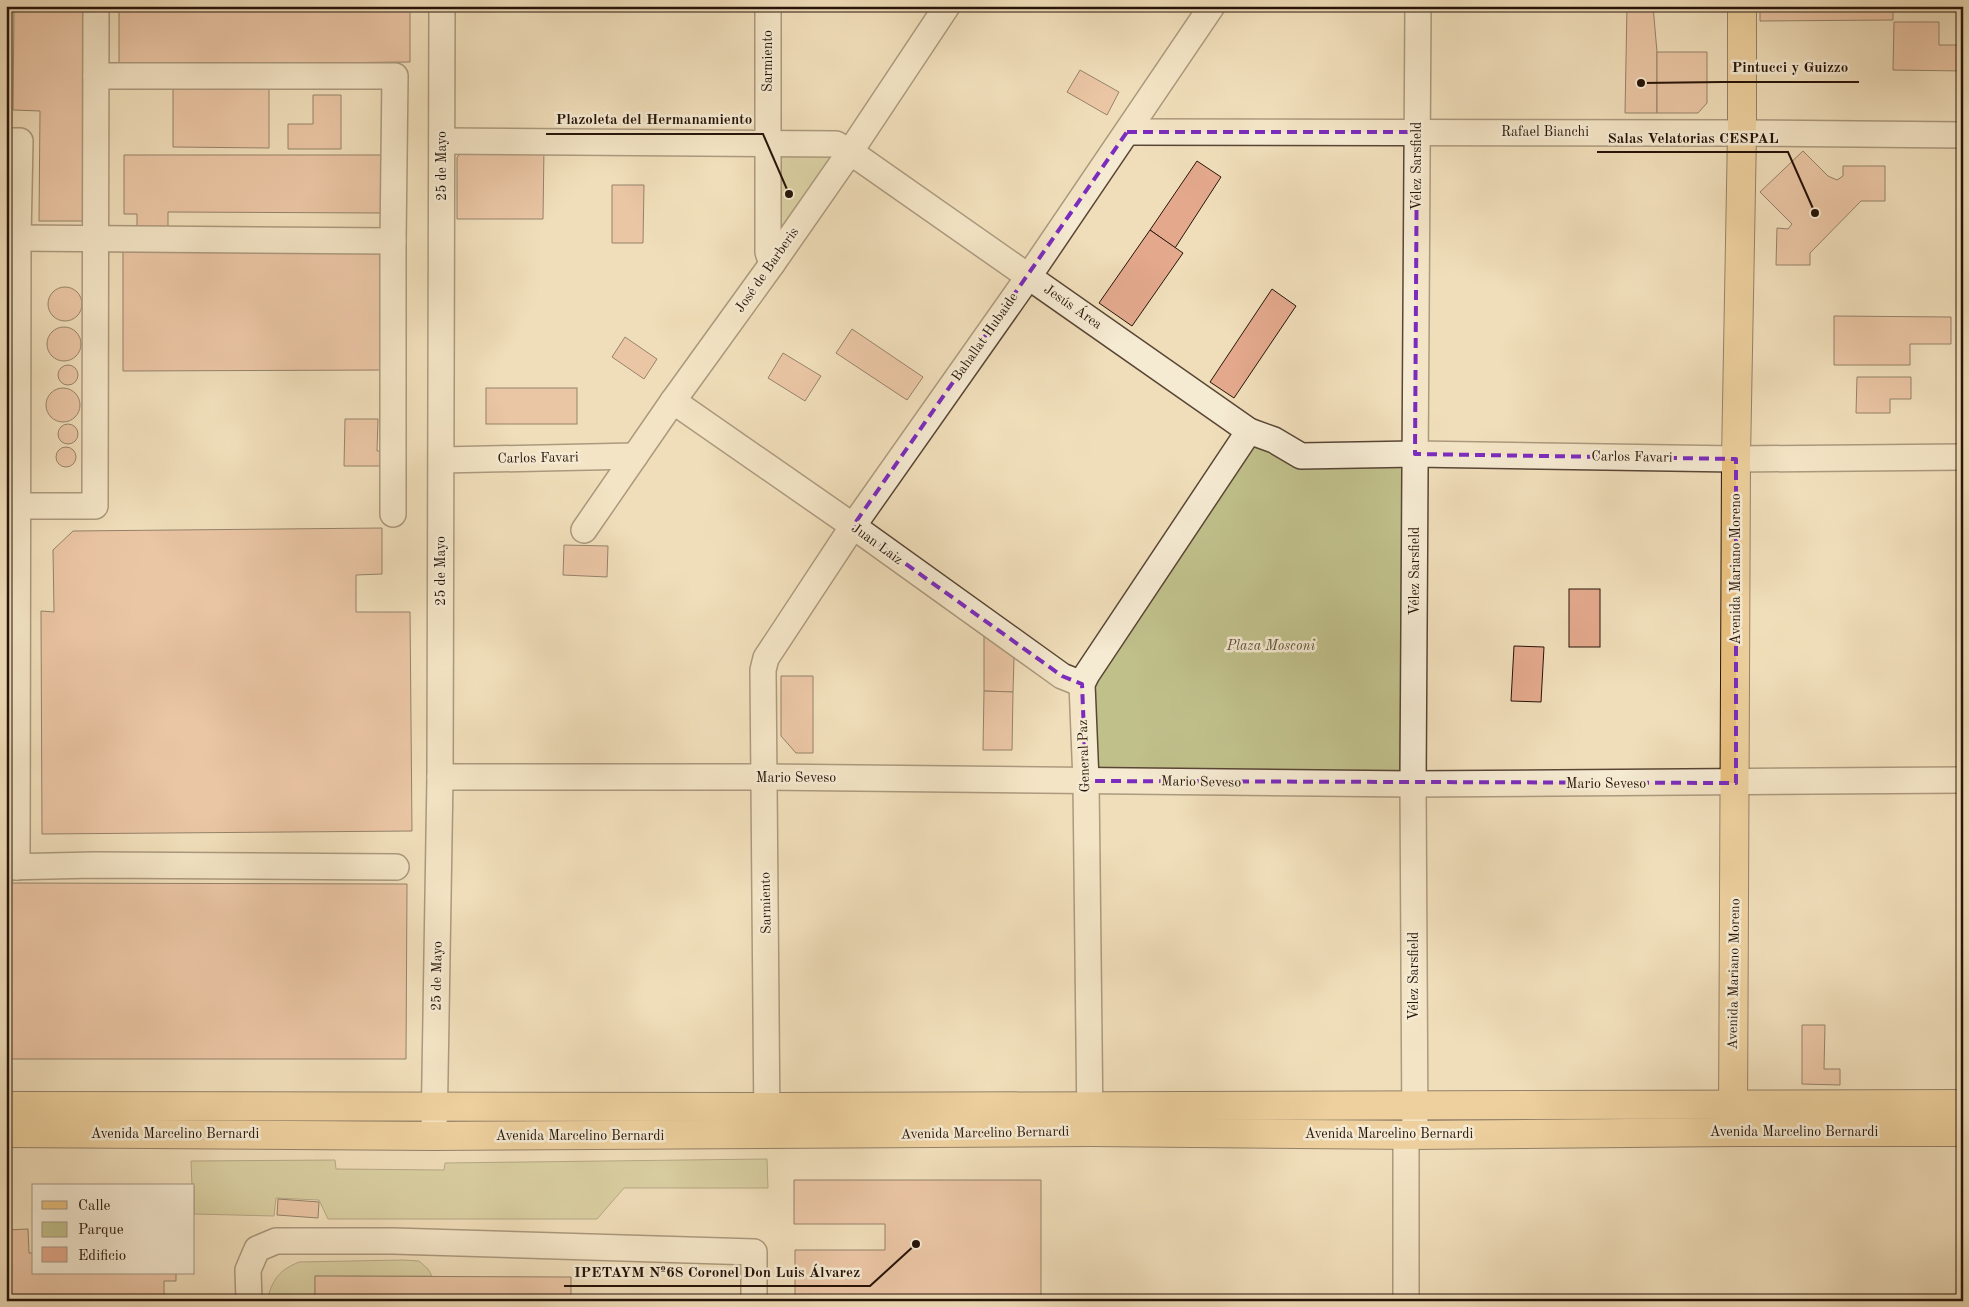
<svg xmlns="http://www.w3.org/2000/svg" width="1969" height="1307" font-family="'Old Standard TT',serif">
<rect width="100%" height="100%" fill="#f0deba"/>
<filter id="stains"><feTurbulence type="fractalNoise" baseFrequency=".004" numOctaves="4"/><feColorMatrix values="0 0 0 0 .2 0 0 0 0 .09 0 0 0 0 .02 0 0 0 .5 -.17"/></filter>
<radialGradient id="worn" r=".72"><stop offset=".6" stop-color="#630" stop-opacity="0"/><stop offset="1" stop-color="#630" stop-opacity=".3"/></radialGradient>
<!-- green -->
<g fill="#c0c08b" stroke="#746a4a">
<polygon points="773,147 836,151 774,238"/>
<polygon points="1256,438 1402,462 1400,773 1093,775 1089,685"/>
<polygon points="767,1159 768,1188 624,1188 597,1219 328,1219 319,1200 276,1198 274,1216 194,1214 194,1186 192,1186 191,1161 335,1160 336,1169 444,1170 445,1163"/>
<path d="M403 1260 419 1261 428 1269 432 1276H315V1301H267C272 1280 279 1270 299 1262Z"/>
</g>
<!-- building -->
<g fill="#e4a98d" stroke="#271409">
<polygon points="14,6 92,6 90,221 39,221 40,111 13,110"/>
<polygon points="119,6 410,6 410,62 119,65"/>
<polygon points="1627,6 1653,6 1657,52 1657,113 1625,113"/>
<polygon points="1760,6 1893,6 1893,20 1760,21"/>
<polygon points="1894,22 1939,22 1939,45 1963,45 1963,71 1893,70"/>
<polygon points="1657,52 1707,52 1707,103 1698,113 1657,113"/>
<polygon points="1080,70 1119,92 1107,115 1067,92"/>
<polygon points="173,87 269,87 269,148 173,147"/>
<polygon points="313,95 341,95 341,149 288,149 288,124 313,124"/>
<polygon points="469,146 544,147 543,219 457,219 457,157"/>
<polygon points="1803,151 1828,176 1837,180 1843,176 1843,166 1885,166 1885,201 1861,201 1810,253 1810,265 1776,265 1777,228 1788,229 1792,224 1760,192"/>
<polygon points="124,155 384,155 383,213 168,212 168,231 137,231 137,214 124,214"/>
<polygon points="1197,161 1221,177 1175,248 1150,230"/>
<polygon points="612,185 644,185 643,243 612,243"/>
<polygon points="1150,230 1183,253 1132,326 1099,303"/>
<polygon points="383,246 383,370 123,371 123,249"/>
<circle cx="65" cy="304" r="17"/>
<polygon points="1272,289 1296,306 1234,398 1210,382"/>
<polygon points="1834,316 1951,317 1951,344 1910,344 1910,365 1834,365"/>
<circle cx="64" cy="344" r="17"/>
<polygon points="852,329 923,377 907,400 836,353"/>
<polygon points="625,337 657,359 644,379 612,357"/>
<polygon points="783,353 821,376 805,401 768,378"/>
<circle cx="68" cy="375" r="10"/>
<polygon points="1857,377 1911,377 1911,399 1890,399 1890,413 1856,413"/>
<circle cx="63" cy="405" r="17"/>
<rect x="486" y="388" width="91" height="36"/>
<polygon points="345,419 378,419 377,451 382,451 382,466 344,466"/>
<circle cx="68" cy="434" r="10"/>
<circle cx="66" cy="457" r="10"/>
<polygon points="382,528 382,574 356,575 356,612 410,612 412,831 42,834 41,611 54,612 53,550 73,531"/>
<polygon points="564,545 608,546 607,577 563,575"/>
<rect x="1569" y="589" width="31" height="58"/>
<polygon points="984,636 1014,657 1013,692 984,691"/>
<polygon points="1514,646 1544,647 1541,702 1511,701"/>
<polygon points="781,676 813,676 813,753 796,753 781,736"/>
<polygon points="984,691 1013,692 1012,750 983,750"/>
<polygon points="6,883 407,884 406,1059 6,1059"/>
<polygon points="1802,1025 1825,1025 1824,1069 1840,1069 1840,1085 1802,1084"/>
<polygon points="794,1180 1041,1180 1041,1301 795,1301 795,1250 885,1250 885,1224 794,1224"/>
<polygon points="278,1199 319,1202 318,1218 277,1215"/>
<polygon points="28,1229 29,1253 34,1253 34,1273 176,1273 176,1281 164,1281 164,1301 6,1301 6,1230"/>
<polygon points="315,1276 571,1277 571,1301 315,1301"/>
</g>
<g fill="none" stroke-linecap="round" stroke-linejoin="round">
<!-- minor casing -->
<g stroke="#594635" stroke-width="28">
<g id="minor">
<polyline points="768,6 768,252 772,264"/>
<polyline points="96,76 395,76 393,241 393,514"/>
<polyline points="1127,132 1742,133 1963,135"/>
<polyline points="6,141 20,141 18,238 17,867"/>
<polyline points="442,141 836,144 862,160 1249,431 1274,440 1301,456 1415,454 1736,459 1963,457"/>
<polyline points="18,238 393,241"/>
<polyline points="673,401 853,526 1062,676 1082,684"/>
<polyline points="442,460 635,456"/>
<polyline points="18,506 95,506 96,6"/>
<polyline points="584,530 673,401 772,264 850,152 947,6"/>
<polyline points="440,777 764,777 1413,784 1963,780"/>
<polyline points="6,867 94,865 396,867"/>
<polyline points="767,1127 763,670 766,658 853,526 1029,276 1212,6"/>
<polyline points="1090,1127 1086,781 1082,684 1087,674 1249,431"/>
<polyline points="1415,1135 1413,784 1418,6"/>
<polyline points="434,1136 440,777 442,6"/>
<polyline points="249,1301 248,1270 257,1249 276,1241 393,1241 754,1252 754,1301"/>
<polyline points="1406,1301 1406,1135"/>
</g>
</g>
<!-- major casing -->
<g stroke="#271409" stroke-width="30">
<g id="major">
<polyline points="6,1106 768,1107 1963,1104"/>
<polyline points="1733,1122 1736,459 1742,133 1742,6"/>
<polyline points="6,1133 434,1136 1090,1132 1415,1135 1733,1132 1963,1132"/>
</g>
</g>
<!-- minor -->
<use href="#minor" stroke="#f5ead2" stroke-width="25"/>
<!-- major -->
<use href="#major" stroke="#e8bf7d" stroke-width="28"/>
</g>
<!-- marked area -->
<path d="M0 0H1969V1307H0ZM1127 132H1417L1415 454 1736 459V783L1086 781 1082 684 1062 676 853 526Z" fill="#f0deba" fill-opacity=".55" fill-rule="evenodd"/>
<path fill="none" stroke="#7b2cbf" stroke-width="4" stroke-dasharray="10 6" stroke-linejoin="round" d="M1127 132H1417L1415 454 1736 459V783L1086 781 1082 684 1062 676 853 526Z"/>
<g text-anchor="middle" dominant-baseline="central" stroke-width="5" stroke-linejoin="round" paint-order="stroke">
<!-- street labels -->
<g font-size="14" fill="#271409" stroke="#f5ead2">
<text transform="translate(768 61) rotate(-90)">Sarmiento</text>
<text x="1545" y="132">Rafael Bianchi</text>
<text transform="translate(442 166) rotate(-90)">25 de Mayo</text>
<text transform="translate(1417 166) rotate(-90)">Vélez Sarsfield</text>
<text transform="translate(767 270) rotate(-55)">José de Barberis</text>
<text transform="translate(1073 307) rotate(35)">Jesús Área</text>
<text transform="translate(985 337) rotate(-55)">Bahallat Hubaide</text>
<text transform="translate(1632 457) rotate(1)">Carlos Favari</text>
<text transform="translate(538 458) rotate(-1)">Carlos Favari</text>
<text transform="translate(877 544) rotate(36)">Juan Laiz</text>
<text transform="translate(1736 569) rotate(-90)">Avenida Mariano Moreno</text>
<text transform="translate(441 571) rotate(-90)">25 de Mayo</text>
<text transform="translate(1415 571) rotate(-90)">Vélez Sarsfield</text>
<text transform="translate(1084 756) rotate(-92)">General Paz</text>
<text x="796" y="778">Mario Seveso</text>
<text transform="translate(1201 782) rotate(1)">Mario Seveso</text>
<text x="1606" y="784">Mario Seveso</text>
<text transform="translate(766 903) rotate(-91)">Sarmiento</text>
<text transform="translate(1734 974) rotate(-89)">Avenida Mariano Moreno</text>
<text transform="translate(437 976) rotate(-89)">25 de Mayo</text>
<text transform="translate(1414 976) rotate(-90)">Vélez Sarsfield</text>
<text x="1794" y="1132">Avenida Marcelino Bernardi</text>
<text transform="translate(985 1133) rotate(-1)">Avenida Marcelino Bernardi</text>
<text x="175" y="1134">Avenida Marcelino Bernardi</text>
<text x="1389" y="1134">Avenida Marcelino Bernardi</text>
<text x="580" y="1136">Avenida Marcelino Bernardi</text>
</g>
<!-- park labels -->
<g font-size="14" font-style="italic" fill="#5d5036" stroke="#f5ead2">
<text x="1271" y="646">Plaza Mosconi</text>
</g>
</g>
<!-- callouts -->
<path fill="none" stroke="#271409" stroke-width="2" d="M1641 83L1722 82H1859M789 194L763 134H546M1815 213L1788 152H1597M916 1244L870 1286H564"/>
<g fill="#271409" stroke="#f5ead2" stroke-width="2">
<circle cx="1641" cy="83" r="5"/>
<circle cx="789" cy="194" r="5"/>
<circle cx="1815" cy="213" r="5"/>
<circle cx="916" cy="1244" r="5"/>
</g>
<g font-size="15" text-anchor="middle" font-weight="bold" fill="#271409" stroke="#f5ead2" stroke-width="5" stroke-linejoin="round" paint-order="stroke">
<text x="1790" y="72">Pintucci y Guizzo</text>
<text x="654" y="124">Plazoleta del Hermanamiento</text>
<text x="1693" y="143">Salas Velatorias CESPAL</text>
<text x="717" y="1277">IPETAYM Nº68 Coronel Don Luis Álvarez</text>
</g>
<!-- margin -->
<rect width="1969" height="1307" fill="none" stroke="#f0deba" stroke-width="25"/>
<rect x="8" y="8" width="1954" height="1292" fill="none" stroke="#271409" stroke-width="2.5"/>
<rect x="12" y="12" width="1944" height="1282" fill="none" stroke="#271409"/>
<!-- legend -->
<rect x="32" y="1184" width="162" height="90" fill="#f5ead2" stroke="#a39482"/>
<rect x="42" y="1201" width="25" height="8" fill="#e8bf7d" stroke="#a39482"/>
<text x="78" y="1210" font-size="15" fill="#271409">Calle</text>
<rect x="42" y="1222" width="25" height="15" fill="#c0c08b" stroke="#a39482"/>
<text x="78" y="1234" font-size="15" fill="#271409">Parque</text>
<rect x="42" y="1247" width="25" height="15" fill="#e4a98d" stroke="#a39482"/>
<text x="78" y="1260" font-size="15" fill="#271409">Edificio</text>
<rect width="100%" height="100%" filter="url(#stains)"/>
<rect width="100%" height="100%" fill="url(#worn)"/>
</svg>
